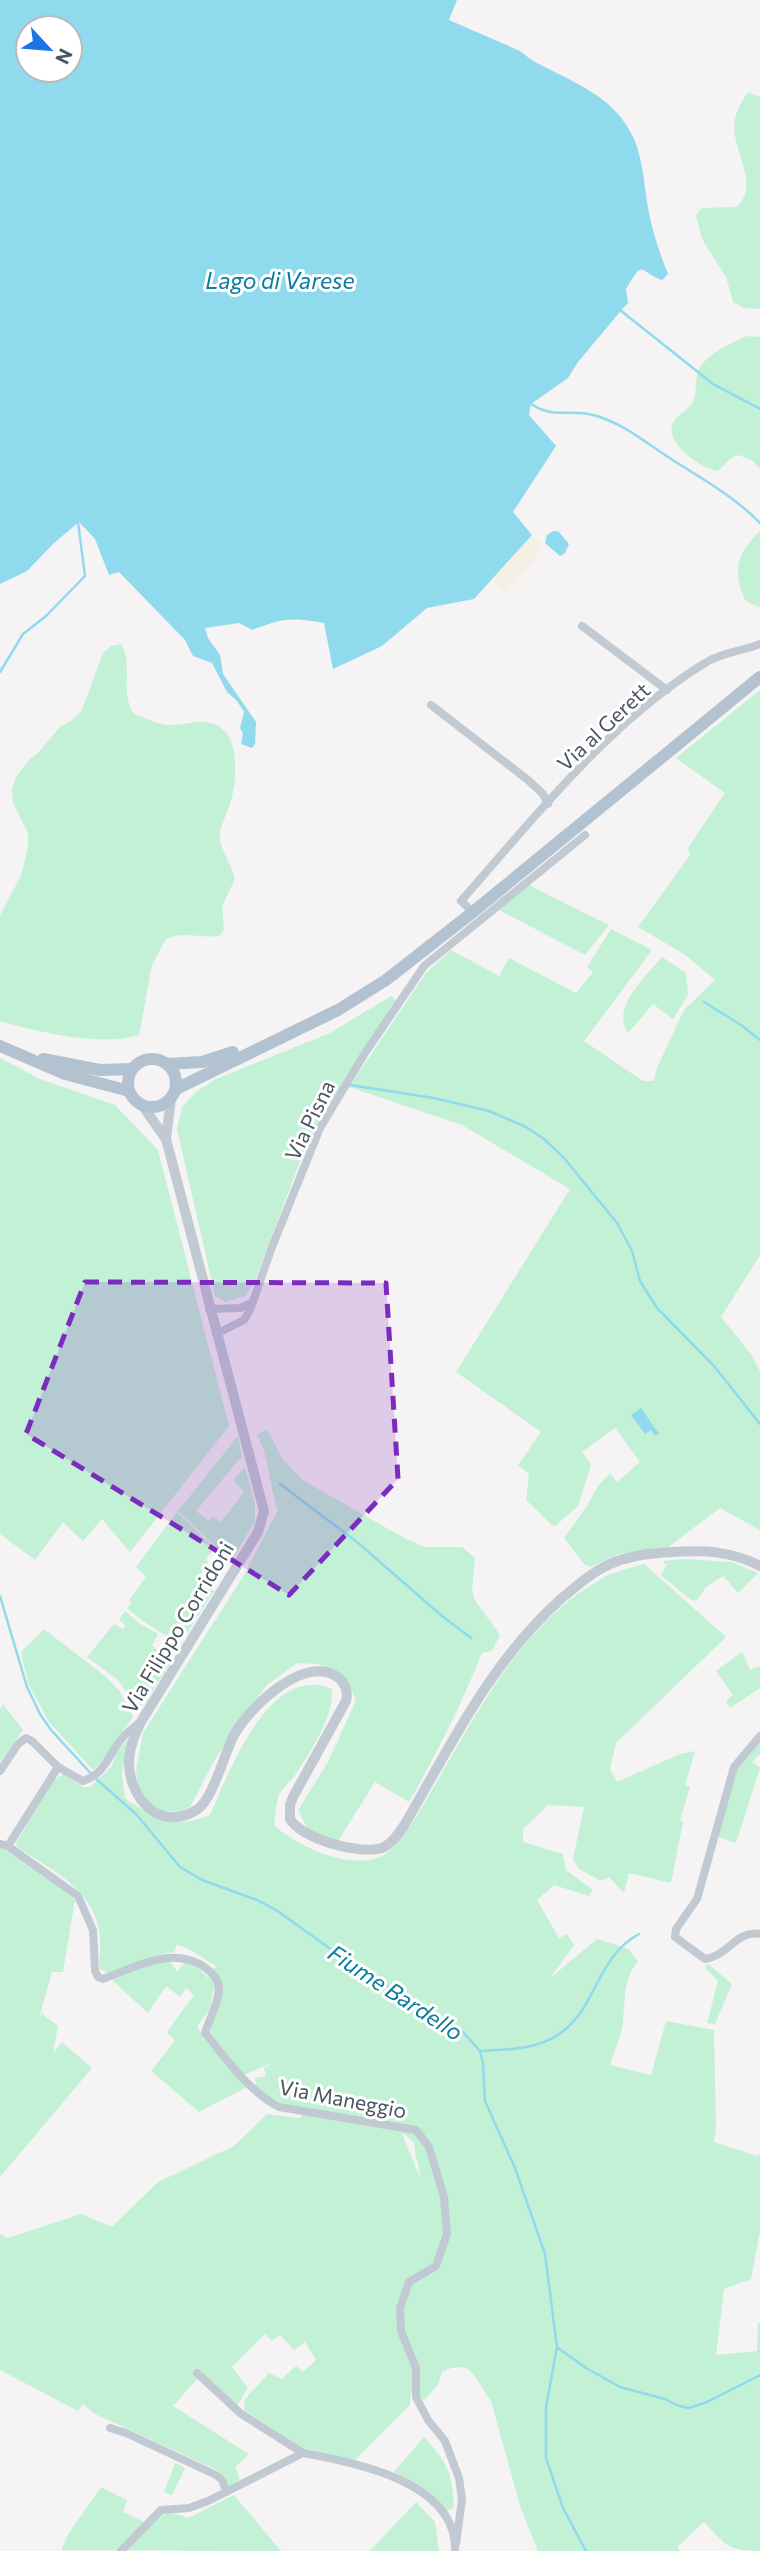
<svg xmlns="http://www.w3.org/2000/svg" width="760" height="2551" font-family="Commissioner,sans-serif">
<rect width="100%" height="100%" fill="#f5f3f3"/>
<!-- green -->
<g fill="#c3f1d5" fill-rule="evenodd">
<path d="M748 92 760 97V309L744 308 733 302 726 277 702 239 696 215 702 208 736 207C760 188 735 153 734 128 734 115 741 102 748 92Z"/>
<path d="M747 336 760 337V469L752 460 738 455 731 458 718 471C702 469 666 444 672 425 676 414 689 411 693 402 697 393 695 384 697 375 702 355 730 344 747 336Z"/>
<path d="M760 531V606L758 607 745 600C732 569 737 554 760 531Z"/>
<path d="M121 644C134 665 119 693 134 714 147 719 160 726 174 725 190 724 201 718 216 725 241 736 237 782 230 804 227 814 221 823 220 834 219 850 232 864 235 879L222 906 224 929 221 935C201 940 187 930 166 939L152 965 139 1035C101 1047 38 1032 0 1021V915L21 876 28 847V833L13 803 12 789 16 777 29 760 39 752 59 728 72 720 82 710 103 653 111 646Z"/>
<polygon points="760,690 760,1255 721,1317 751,1354 760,1371 760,1530 720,1508 667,1548 619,1554 590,1567 584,1564 564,1538 587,1506 598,1486 610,1473 617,1482 640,1462 615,1428 582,1452 591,1465 578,1506 554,1527 526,1500 529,1474 518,1465 541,1432 456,1372 570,1189 462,1125 349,1087 426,973 451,950 499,976 509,958 576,993 593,972 587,967 611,929 652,950 584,1041 643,1081 654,1081 656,1070 684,1010 715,980 684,954 638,927 690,855 688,848 725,793 676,758"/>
<polygon points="529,885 609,925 585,955 499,910"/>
<path d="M662 957 686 973 688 995 673 1019 653 1004 628 1033C610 1008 647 975 662 957Z"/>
<polygon points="391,996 396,1000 310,1135 254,1283 245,1296 225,1302 215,1296 177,1129 182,1107 196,1092 216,1079 330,1033"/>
<polygon points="0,1058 40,1079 115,1105 158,1150 229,1426 130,1552 102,1519 83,1541 63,1522 35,1560 0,1534"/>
<path d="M267 1429 283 1460 304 1481 406 1539 425 1547H462L475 1558 472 1588 474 1599 500 1635 492 1651 482 1653C461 1705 437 1753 409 1802L375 1782 338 1841 308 1830 298 1810 328 1762 356 1701 350 1686 336 1672 319 1664 297 1663 267 1685 237 1725 213 1763 190 1807 180 1812 162 1811 149 1804 138 1788 136 1770 143 1733 244 1575 278 1510C269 1486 270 1458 257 1435Z"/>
<polygon points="238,1436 242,1456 196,1511 209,1521 213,1516 221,1522 244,1492 233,1480 245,1467 255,1505 255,1521 231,1561 178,1511"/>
<polygon points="177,1512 215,1549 206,1558 208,1562 198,1578 214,1591 186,1635 180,1635 172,1629 167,1636 141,1620 127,1608 132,1602 129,1600 146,1577 136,1567"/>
<polygon points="684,1559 731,1562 758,1573 738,1593 723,1576 706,1587 696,1601 691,1600 661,1575 667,1564 663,1563 664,1561"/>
<path d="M644 1564 726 1637 616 1743 610 1769 617 1782 680 1754 695 1751 685 1785 690 1787 680 1820 683 1822 671 1883 629 1873 624 1893 609 1877 601 1881 579 1869 573 1859 584 1807 548 1805 523 1829V1842L563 1854 566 1870 593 1890 589 1896 554 1885 537 1900 559 1938 567 1934 574 1945 549 1979 597 1939 629 1949 638 1962C620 1981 627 2009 621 2033 618 2044 613 2053 610 2065L651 2075 666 2021 714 2030 716 2127 714 2142 757 2156 760 2153V2231L751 2279 724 2289 716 2355 757 2351 758 2323H760V2551C726 2551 727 2545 704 2522L677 2547 680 2551H538L521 2509 491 2401C481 2388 478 2376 465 2367L451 2368 442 2372 438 2385 424 2400 411 2392 410 2405 355 2460 302 2448 244 2410 245 2399 269 2373 282 2379 296 2366 303 2372 316 2360 305 2342 294 2350 280 2335 272 2341 265 2334 232 2367 248 2388 237 2406 195 2368 198 2378 173 2406 249 2454 235 2467 240 2479 228 2487 219 2471 95 2414 83 2404 78 2411 0 2370V2234L8 2238 81 2214 112 2227 158 2182 234 2146 267 2114 299 2118 311 2109C285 2106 275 2103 256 2086L255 2078 266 2076 264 2068 274 2062 244 2075 211 2034 210 2025 221 1998 213 1990 210 2009 197 2026 205 2040 245 2084V2088L199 2112 151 2071 175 2041 167 2032 194 1995 186 1988 180 1997 166 1986 148 2013 112 1980 159 1960H167L173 1965 177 1972 185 1961 197 1967 208 1978 216 1966 189 1949 177 1945 174 1952 158 1955 108 1973 99 1968C99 1956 102 1942 99 1930 92 1888 50 1869 17 1847L16 1843 53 1780 64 1774 83 1787H90L112 1766 116 1754 128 1738 122 1775 125 1798C154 1819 175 1830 210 1815 229 1773 269 1662 332 1689 335 1715 309 1755 295 1775 290 1782 281 1789 278 1797 276 1806 275 1816 274 1825 297 1847 357 1874 387 1853 405 1840 427 1798 439 1778 482 1704 525 1621 603 1578 615 1571 631 1568 644 1564ZM402 2133 414 2142C414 2155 420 2165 420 2178Z"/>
<polygon points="125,1611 139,1623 158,1634 152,1646 173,1659 144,1704 139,1707 133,1702 118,1680 87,1657 114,1624 123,1629 125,1625 119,1620"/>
<path d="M44 1629 106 1677 119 1690 133 1717C119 1735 109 1755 93 1770L49 1722 28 1683 21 1652Z"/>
<polygon points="742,1652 750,1670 760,1666 760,1688 730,1708 726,1701 733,1695 716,1671"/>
<polygon points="3,1704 23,1730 0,1762 0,1709"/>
<polygon points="760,1738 760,1754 752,1762 760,1768 736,1843 718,1837 737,1766"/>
<path d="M0 1847C28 1858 54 1879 75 1900L63 1972H52L39 2019 42 2014 58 2026 53 2053 62 2042 92 2068 0 2177Z"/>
<polygon points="708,1964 732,1984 715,2024 707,2023 718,1981 705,1968"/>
<path d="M424 2437C448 2464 452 2472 454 2507L446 2511 414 2483 394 2472Z"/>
<polygon points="175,2463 185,2468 172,2495 164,2492"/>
<polygon points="101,2487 127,2500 123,2512 144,2522 170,2512 188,2518 234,2495 281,2551 61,2550 69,2533"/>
<polygon points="416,2502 435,2522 439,2551 370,2551"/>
</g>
<!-- sand -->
<polygon fill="#f5f0e5" points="532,535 543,545 534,556 537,559 506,593 491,580"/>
<!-- water -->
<g fill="#90daee" fill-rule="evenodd">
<path d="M0 0H457L449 20C472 30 495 40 518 50 524 53 529 59 535 62 574 83 615 96 634 139 644 162 644 189 649 213 653 233 660 254 668 274L662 280C637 271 645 258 626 289L628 303 625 306 578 362 568 378 531 404 529 415 556 446 513 512 532 535 474 599 427 608 382 646 333 669 324 623C292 617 282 618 252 630L239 623 205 628 208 638 220 655 223 674 256 722 255 744 252 748 241 744 243 733 240 728 244 712 237 701 227 692 212 663 193 656 185 640 119 572 109 575 95 539 79 522 54 543 27 571 0 584ZM28 28H70V70H28Z"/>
<polygon points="553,531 558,531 569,544 565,553 560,556 545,543 547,535"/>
<polygon points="641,1408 659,1434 655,1436 651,1430 645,1434 631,1415"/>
</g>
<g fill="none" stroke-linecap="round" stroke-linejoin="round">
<!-- stream -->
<g stroke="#90daee" stroke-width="2.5">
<polyline points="620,310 713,384 760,409"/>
<path d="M531 404C554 419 570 409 593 415 621 422 645 442 668 457 699 477 734 496 760 523"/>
<polyline points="0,672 23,634 46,616 85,576 78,522"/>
<polyline points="704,1002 741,1025 760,1040"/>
<polyline points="350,1085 434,1098 489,1111 526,1127 544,1139 564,1158 617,1223 632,1251 640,1281 657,1308 714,1366 760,1424"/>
<polyline points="280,1484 357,1542 442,1616 471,1638"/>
<polyline points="0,1596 27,1687 40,1714 51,1730 95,1778 136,1814 180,1867 202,1880 257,1900 276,1910 353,1965 463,2032 480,2051 483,2063 485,2101 515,2168 545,2254 557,2347 546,2407 546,2458 563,2508 586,2551"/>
<path d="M480 2051C506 2049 537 2050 559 2034 597 2009 596 1957 639 1934"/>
<polyline points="558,2348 586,2368 620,2387 665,2399 679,2406 689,2408 707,2402 760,2375"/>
</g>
<!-- minor -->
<g stroke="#c1cad2" stroke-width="8">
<polyline points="582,626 667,690"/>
<polyline points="431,705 528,780 543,794 548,804"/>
<path d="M473 912 461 901C534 818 610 721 705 663 720 653 743 651 760 644"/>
<polyline points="209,1309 240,1308 252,1303"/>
<polyline points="216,1334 244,1320 250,1310 272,1247 320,1128 365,1053 424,966 585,835"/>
<path d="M760 1736 734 1767 697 1899 676 1929 675 1937 705 1959C728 1956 736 1930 760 1934"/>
<path d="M0 1771 18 1744 26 1738 32 1741 58 1767 83 1781C105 1774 109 1754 122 1738 128 1732 134 1727 140 1722"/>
<path d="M0 1844 8 1846 78 1896 93 1930 95 1971 98 1977 103 1979C136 1967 175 1944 207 1969 212 1973 218 1979 219 1986 220 2000 209 2020 205 2033 227 2059 248 2091 279 2107L416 2130 429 2147 444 2197 447 2234 436 2266 409 2282 400 2308 401 2331 416 2368V2397L428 2420 445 2441 459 2478 462 2499 456 2544"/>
<polyline points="8,1846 58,1767"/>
<polyline points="197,2373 240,2413 303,2453"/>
<polyline points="110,2428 126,2433 216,2475 222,2480 226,2491"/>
<path d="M121 2551 161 2510 189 2508 208 2501 303 2453C354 2462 458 2482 455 2551"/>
</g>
<!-- tertiary -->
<g stroke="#c1cad2" stroke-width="10">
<path d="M142 1105 166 1139 264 1511 258 1532 142 1720C135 1733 130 1746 129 1760 128 1798 160 1834 198 1809 213 1798 224 1755 233 1737 247 1710 300 1657 334 1675 344 1680 349 1690 346 1701L293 1797 290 1805V1819C302 1839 359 1855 382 1848 392 1844 399 1833 405 1824 452 1743 491 1661 562 1598 579 1584 594 1570 615 1562 633 1555 653 1553 672 1552 704 1550 732 1551 760 1566"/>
<polyline points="166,1139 171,1098"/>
</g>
<!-- primary -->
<g stroke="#b3c2d1" stroke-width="12">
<polyline points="0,1046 65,1074 129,1091"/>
<circle cx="152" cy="1083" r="24"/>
<polyline points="43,1059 100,1070 132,1069"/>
<polyline points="167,1064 202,1062 233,1052"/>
<polyline points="176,1089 338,1010 386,980 473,912 760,677"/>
</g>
</g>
<!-- marked area -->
<path fill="#7b2cbf" fill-opacity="0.2" stroke="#7b2cbf" stroke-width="5" stroke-dasharray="14 9" stroke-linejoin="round" d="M85 1282 386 1283 398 1479 289 1595 26 1434Z"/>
<g text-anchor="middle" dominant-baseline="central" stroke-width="6" stroke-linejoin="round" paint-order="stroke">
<!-- street labels -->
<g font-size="21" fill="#4a5661" stroke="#fff">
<text transform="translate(603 726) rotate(-43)">Via al Gerett</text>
<text transform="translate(309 1120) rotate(-64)">Via Pisna</text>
<text transform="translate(177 1627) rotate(-59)">Via Filippo Corridoni</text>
<text transform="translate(343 2098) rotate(11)">Via Maneggio</text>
</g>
<!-- water labels -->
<g font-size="23" font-style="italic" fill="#0c7c9b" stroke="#fff">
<text x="280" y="280">Lago di Varese</text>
<text transform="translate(396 1992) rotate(33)">Fiume Bardello</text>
</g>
</g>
<!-- north arrow -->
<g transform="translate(49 49) rotate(116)"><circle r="33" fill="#ffffff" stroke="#b7bbc0" stroke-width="2"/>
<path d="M0-5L12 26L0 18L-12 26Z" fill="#1a73e8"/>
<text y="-10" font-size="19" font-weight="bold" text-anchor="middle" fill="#4a5661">N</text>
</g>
</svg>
